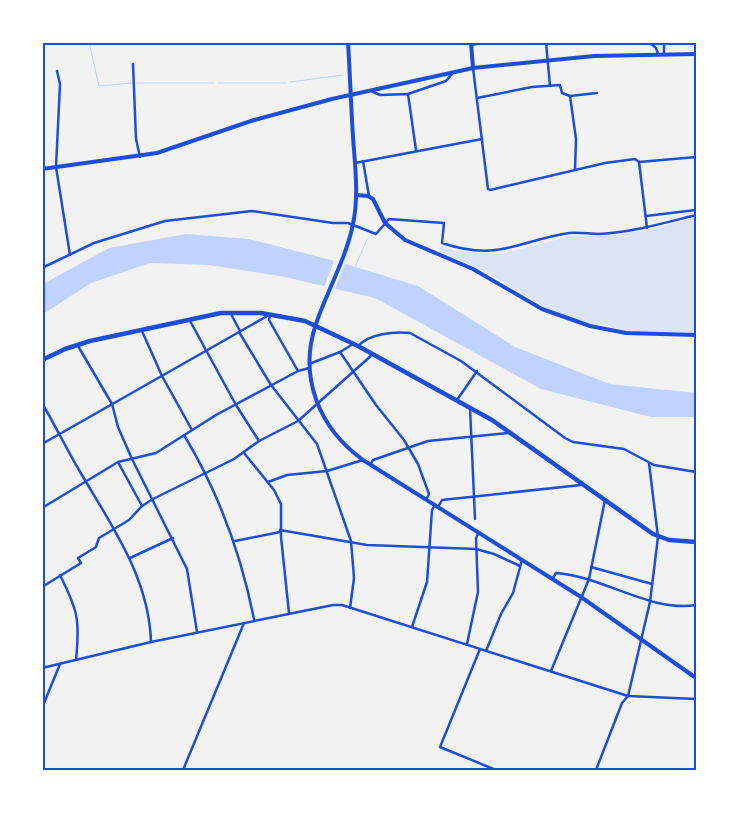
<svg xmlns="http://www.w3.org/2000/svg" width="739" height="813" font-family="'PT Serif',serif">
<rect width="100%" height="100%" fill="#f2f2f2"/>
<!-- green -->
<polygon fill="#dbe4f7" points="696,217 696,333 631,331 578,320 548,309 482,270 439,251 440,246 457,251 501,254 570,236 598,236 647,230"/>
<!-- water -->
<polygon fill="#bfd3fe" points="186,234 249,239 339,262 418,286 515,347 610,384 696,393 696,417 651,417 541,389 375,298 280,276 208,265 150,263 91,283 43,314 43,284 109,248"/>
<!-- pier -->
<polygon fill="#f2f2f2" points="335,258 346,261 334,291 324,288"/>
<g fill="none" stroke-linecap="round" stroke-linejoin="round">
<!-- stream -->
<g stroke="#bfd3fe" stroke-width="1">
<polyline points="89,42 99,86 132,83"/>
<polyline points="290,82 343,75"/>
<polyline points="137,83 214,83"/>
<polyline points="218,83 286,83"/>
<polyline points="355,267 367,240"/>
</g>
<!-- minor -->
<g stroke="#1d4ed8" stroke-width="2.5">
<polyline points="546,42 550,86"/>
<polyline points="649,42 656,48 658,54"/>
<polyline points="471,45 488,42"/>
<polyline points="664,54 664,42"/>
<polyline points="133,64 136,139 140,157"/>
<polyline points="473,68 488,189 490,190 605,163 635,159 639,162 696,157"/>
<polyline points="57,71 60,84 56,167 70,255"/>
<polyline points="371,91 380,95 408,94 416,150"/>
<polyline points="408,94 446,81 452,74"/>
<polyline points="570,96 576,139 575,170"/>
<polyline points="477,98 532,87 560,85 562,93 570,96 597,93"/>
<polyline points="363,161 369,196"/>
<polyline points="639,162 647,228"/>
<polyline points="355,163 482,139"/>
<polyline points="646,216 696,210"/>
<path d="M42 268 94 243 165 221 252 211 333 223H348L376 234 389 219 444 223 442 243C499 262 517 241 569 233 579 232 589 234 599 234 633 232 664 223 696 215"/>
<polyline points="231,314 240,331"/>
<polyline points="270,316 269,320 298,371"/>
<polyline points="189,319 236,405 259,441"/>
<polyline points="142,331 162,376 192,430"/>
<polyline points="239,332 271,385 317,444 351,541 354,578 350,608"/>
<polyline points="78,346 112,404 118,427 132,459 187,569 197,632"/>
<path d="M358 346C369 334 394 331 410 333L461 361 565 438 573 442 624 449 654 465 696 472"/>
<polyline points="340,352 376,405 404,440 418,464 429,494 426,500"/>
<polyline points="309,364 340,352 353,344"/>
<polyline points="457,400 477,371"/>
<path d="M42 403C55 425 66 448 79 470 111 525 149 577 151 642"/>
<polyline points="470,408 475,519"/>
<path d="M184 435C219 493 241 554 254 619"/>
<polyline points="42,444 269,315"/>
<polyline points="244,453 274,490 281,504 281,537 289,613"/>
<polyline points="118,462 142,506"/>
<polyline points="370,465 373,460 428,441 508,433"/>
<polyline points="268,482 287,475 327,471 363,460"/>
<polyline points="438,507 442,500 581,485"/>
<polyline points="42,508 118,462 156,453 216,415 298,371 309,368"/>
<polyline points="280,530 367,545 476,549 494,554 520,566"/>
<polyline points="235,541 280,532"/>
<polyline points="130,558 173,538"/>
<polyline points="591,567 652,584"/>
<path d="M60 575C78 611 80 620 76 660"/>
<path d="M553 578 556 573C603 576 651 613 696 605"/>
<polyline points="42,587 81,563 78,558 96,547 99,538 129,520 142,506 153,499 234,459 259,441 298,421 373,354"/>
<polyline points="412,627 427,582 432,510 435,505"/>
<polyline points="467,644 478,592 476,538 479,532"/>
<polyline points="480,649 440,747 496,770"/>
<polyline points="486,651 501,614 513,593 522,560"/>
<polyline points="42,668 151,642 333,605 342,605 628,696 696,699"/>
<polyline points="551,671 589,579 605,500"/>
<polyline points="42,708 60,664"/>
<polyline points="183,770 244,623"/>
<polyline points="596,770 622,703 628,696 650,602 658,537 649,463"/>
</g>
<!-- tertiary -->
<g stroke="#1d4ed8" stroke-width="4">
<path d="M348 42C350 74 351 106 353 137 355 165 359 196 353 224 346 259 327 291 316 324 298 377 319 428 363 460L581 597 696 678"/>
<polyline points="471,42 473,68"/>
<polyline points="356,195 368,196 373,199 385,223 405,240 473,269 542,309 590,326 626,333 696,335"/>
</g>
<!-- secondary -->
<polyline stroke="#1d4ed8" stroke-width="4" points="42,169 157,153 254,120 332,99 473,68 594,56 696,54"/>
<!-- primary -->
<polyline stroke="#1d4ed8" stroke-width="4.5" points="42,360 65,349 90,341 221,313 261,313 305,321 358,346 492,420 653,534 669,540 696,542"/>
</g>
<!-- border -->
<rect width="739" height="813" fill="none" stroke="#ffffff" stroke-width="88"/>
<rect x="44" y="44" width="651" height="725" fill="none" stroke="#1d4ed8" stroke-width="2"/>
</svg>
